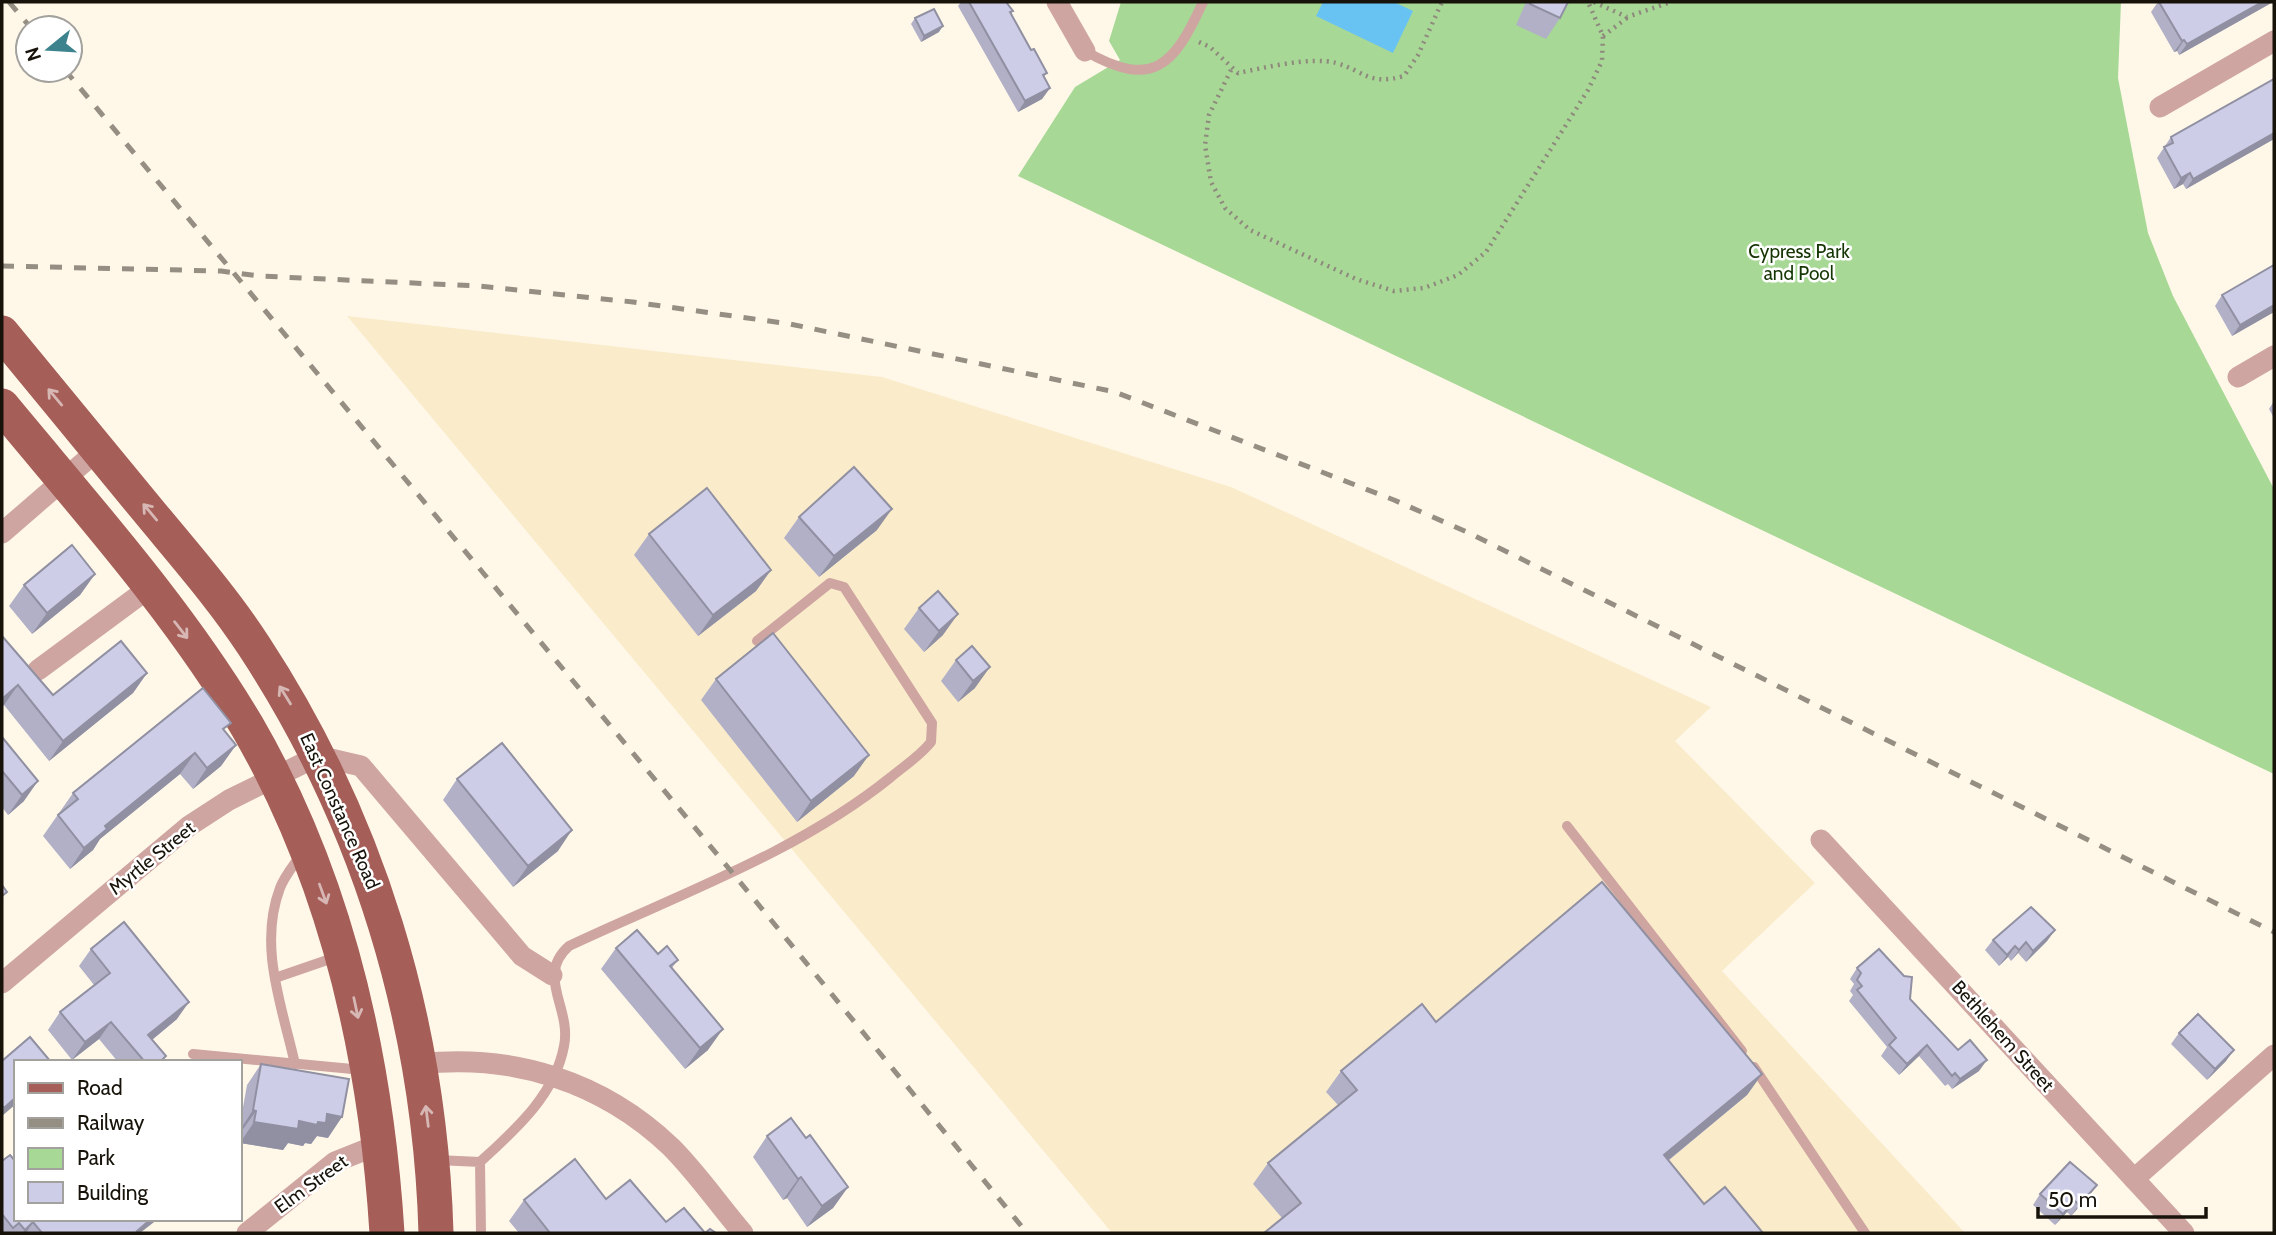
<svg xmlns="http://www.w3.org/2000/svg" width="2276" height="1235" font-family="Cabin,sans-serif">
<rect width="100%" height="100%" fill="#fff8e9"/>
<!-- built -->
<polygon fill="#faeccb" points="347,316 882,377 1231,487 1711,707 1675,741 1815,883 1722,971 1965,1233 1112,1233"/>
<!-- green -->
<polygon fill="#a8d896" points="1121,2 2121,2 2118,78 2148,233 2173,296 2274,489 2274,774 1018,176 1075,87 1120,60 1109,41"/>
<!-- water -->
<polygon fill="#68c3f3" points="1323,2 1394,2 1413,11 1393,53 1316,16"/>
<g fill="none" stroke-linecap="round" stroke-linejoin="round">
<!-- path -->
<g stroke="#8e897d" stroke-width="4.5" stroke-dasharray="2 5" stroke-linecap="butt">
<polyline points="1594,2 1627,17 1671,2"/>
<polyline points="1603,36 1627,18"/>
<path d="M1199 42 1210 47 1238 73C1263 68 1312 56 1336 63 1365 71 1368 86 1404 76L1418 55 1442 2"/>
<polyline points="1231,70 1209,115 1205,145 1211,182 1225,208 1250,230 1356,279 1394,291 1424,288 1458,275 1486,252 1588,90 1602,61 1603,36 1588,2"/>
</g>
<!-- service -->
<g stroke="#cfa5a1" stroke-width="10">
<path d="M1085 51C1153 90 1174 66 1203 2"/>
<polyline points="1567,826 1742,1051"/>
<polyline points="275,978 336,957"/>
<polyline points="193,1054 363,1070"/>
<path d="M295 1064C282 1006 258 946 280 888 284 877 293 866 300 856"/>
<polyline points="1754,1067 1865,1233"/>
<polyline points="437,1160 480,1162 481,1233"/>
<path d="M480 1162C515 1130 555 1095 564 1046 572 1008 535 976 569 946 677 895 797 853 891 777 904 766 920 756 931 742L932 723 844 587 830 583 757 641"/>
</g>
<!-- minor -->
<g stroke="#cfa5a1" stroke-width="21">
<polyline points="1057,2 1085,51"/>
<polyline points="2160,107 2274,41"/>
<polyline points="2238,377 2274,356"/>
<polyline points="2,533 98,450"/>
<polyline points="38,670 149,588"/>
<polyline points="1821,840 2184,1233"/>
<polyline points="2,983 189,826 229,800 318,756 361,766 522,956 552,975"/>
<path d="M419 1064C513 1053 603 1082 671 1147 697 1173 719 1205 743 1233"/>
<polyline points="2134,1179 2274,1055"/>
<polyline points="247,1233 335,1162 380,1144"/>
</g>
<!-- primary -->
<g stroke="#a55e58" stroke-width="35">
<path d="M2 333C50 391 98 450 146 508 183 553 222 597 254 646 369 821 430 1023 436 1233"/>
<path d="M2 406C87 509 179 611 247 726 337 881 376 1057 387 1233"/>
</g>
<!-- rail -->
<g stroke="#958f83" stroke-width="5" stroke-dasharray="12 12" stroke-linecap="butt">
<polyline points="9,2 31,28"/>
<polyline points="65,70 731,871 1027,1233"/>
<polyline points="2,266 221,271 259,276 478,286 633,302 790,324 1115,392 1394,500 1467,532 2274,932"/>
</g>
</g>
<!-- wall -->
<g fill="#b1b0c7">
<polygon points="961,2 1006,2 1013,11 1011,14 1031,50 1047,73 1044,76 1050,88 1042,99 1018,112 958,6"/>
<polygon points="1526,2 1568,2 1560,18 1546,39 1516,25"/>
<polygon points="2158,2 2273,2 2179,55 2177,51 2174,52 2151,12"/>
<polygon points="915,18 939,32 921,42 911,24"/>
<polygon points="2274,79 2274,139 2186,189 2183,184 2174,189 2157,158 2171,137"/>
<polygon points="2274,265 2274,312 2232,336 2215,306 2222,295"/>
<polygon points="2274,401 2274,418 2269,409"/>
<polygon points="799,517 877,530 819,577 784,538"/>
<polygon points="649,534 771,570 756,591 698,636 634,555"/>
<polygon points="95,574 80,595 32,634 9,606 24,585"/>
<polygon points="919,608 943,635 924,652 904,629"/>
<polygon points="2,636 53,695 147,673 133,693 49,761 4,705"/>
<polygon points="972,646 975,688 958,702 941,681 956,660"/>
<polygon points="716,679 854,776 797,822 701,700"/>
<polygon points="225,731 236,745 221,766 193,789 180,774 100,839 93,850 70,869 43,836 73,793"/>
<polygon points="2,737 24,801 8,815 2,807"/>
<polygon points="457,779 558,851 513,887 443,800"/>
<polygon points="2055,930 2047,941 2026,962 2018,953 2011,961 2008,957 1999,966 1985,950 1993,940"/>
<polygon points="616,948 658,954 678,960 672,968 708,1050 685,1069 601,969"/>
<polygon points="91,949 177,1019 152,1040 163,1062 118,1062 99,1039 72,1060 48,1030 60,1012 94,985 79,966"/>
<polygon points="1857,968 1910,999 1979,1071 1952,1089 1948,1084 1945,1086 1919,1056 1899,1075 1881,1056 1887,1047 1849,1001 1853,995 1850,991 1854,984 1850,979"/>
<polygon points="1436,1022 1762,1074 1747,1095 1668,1161 1704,1204 1763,1233 1282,1218 1253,1184 1268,1163 1338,1105 1326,1092 1341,1071"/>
<polygon points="2179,1033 2226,1061 2207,1080 2171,1044"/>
<polygon points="261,1064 328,1138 317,1136 311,1144 305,1143 303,1146 288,1143 283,1150 240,1143 241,1132 240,1132 240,1124 247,1085"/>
<polygon points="767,1136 806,1138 848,1187 833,1208 807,1227 787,1198 783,1200 753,1157"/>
<polygon points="2,1161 16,1219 140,1233 2,1233"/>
<polygon points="2040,1194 2089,1196 2071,1216 2067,1212 2055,1225 2033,1205"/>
<polygon points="606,1199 666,1222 705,1233 716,1233 519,1233 509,1221 524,1200"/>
</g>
<!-- shaded-wall -->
<g fill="#9090a2">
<polygon points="2262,2 2273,2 2179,55 2187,44"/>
<polygon points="943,26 939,32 921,42 924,36"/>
<polygon points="2184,40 2177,51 2174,52 2182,41"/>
<polygon points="1050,88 1042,99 1018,112 1025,101"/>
<polygon points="2274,133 2274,139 2186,189 2193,179"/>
<polygon points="2190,173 2183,184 2174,189 2181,178"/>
<polygon points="2274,305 2274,312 2232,336 2240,325"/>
<polygon points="892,509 877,530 819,577 834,556"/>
<polygon points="771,570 756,591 698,636 713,615"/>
<polygon points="95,574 80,595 32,634 47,613"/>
<polygon points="958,614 943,635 924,652 939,631"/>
<polygon points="990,667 975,688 958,702 973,681"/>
<polygon points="147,673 133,693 49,761 63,741"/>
<polygon points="18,685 4,705 2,707 2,699"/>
<polygon points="236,745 221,766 193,789 207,768"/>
<polygon points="195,753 180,774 100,839 93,850 70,869 84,848 105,826"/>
<polygon points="869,755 854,776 797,822 811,801"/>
<polygon points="38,781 24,801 8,815 22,795"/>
<polygon points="572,830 558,851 513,887 528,866"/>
<polygon points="2055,930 2047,941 2026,962 2033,951"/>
<polygon points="2026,942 2018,953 2011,961 2019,950"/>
<polygon points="2015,946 2008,957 1999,966 2007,955"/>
<polygon points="189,1002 177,1019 136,1053 148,1035"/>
<polygon points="111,1022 99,1039 72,1060 85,1042"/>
<polygon points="723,1029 708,1050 685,1069 700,1048"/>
<polygon points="1927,1045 1919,1056 1899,1075 1907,1064"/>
<polygon points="2234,1050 2226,1061 2207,1080 2215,1069"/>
<polygon points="1987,1060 1979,1071 1952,1089 1960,1079"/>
<polygon points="1762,1074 1747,1095 1649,1176 1664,1155"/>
<polygon points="16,1097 16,1104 2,1116 2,1111 4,1108"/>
<polygon points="253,1110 256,1111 241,1132 240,1132 240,1130"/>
<polygon points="327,1114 342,1117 328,1138 317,1136 311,1144 305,1143 303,1146 288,1143 283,1150 240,1143 254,1122 299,1121"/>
<polygon points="801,1177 787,1198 783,1200 798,1179"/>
<polygon points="2097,1185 2089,1196 2071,1216 2079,1205"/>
<polygon points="848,1187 833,1208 807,1227 822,1206"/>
<polygon points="2075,1201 2067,1212 2055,1225 2063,1214"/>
<polygon points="151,1219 158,1219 140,1233 137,1231"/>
<polygon points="33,1222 26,1233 22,1233"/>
</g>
<!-- building -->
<g fill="#cecde7" stroke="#9090a2" stroke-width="2">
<polygon points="969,2 1006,2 1013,11 1010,12 1031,50 1034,49 1047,73 1043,75 1050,88 1025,101"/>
<polygon points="1531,2 1568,2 1560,18 1530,4"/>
<polygon points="2159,2 2262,2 2187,44 2184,40 2182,41"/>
<polygon points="934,9 943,26 924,36 915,18"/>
<polygon points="2274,79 2274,133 2193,179 2190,173 2181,178 2164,147 2173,143 2171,137"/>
<polygon points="2274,265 2274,305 2240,325 2222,295"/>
<polygon points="854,467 892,509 834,556 799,517"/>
<polygon points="707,488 771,570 713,615 649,534"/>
<polygon points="72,545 95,574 47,613 24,585"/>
<polygon points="938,591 958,614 939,631 919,608"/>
<polygon points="773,633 869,755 811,801 716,679"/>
<polygon points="2,636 53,695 121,641 147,673 63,741 18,685 2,699"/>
<polygon points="972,646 990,667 973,681 956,660"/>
<polygon points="203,688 231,723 223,729 236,745 207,768 195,753 105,826 107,829 84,848 58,815 78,799 73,793"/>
<polygon points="2,737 38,781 22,795 2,771"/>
<polygon points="502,743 572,830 528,866 457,779"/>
<polygon points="1602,882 1762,1074 1664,1155 1704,1204 1725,1187 1763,1233 1264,1233 1301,1203 1268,1163 1357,1090 1341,1071 1422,1004 1436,1022"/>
<polygon points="2,885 7,892 2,896"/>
<polygon points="2031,907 2055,930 2033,951 2026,942 2019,950 2015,946 2007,955 1993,940"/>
<polygon points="124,922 189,1002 148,1035 166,1056 160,1062 145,1062 111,1022 85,1042 60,1012 110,973 91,949"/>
<polygon points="637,930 658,954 667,946 678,960 670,966 723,1029 700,1048 616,948"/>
<polygon points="1879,949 1904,976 1912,977 1910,999 1958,1050 1970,1040 1987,1060 1960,1079 1955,1073 1952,1076 1927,1045 1907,1064 1889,1045 1896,1038 1857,990 1862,986 1857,980 1861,973 1857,968"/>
<polygon points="2198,1014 2234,1050 2215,1069 2179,1033"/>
<polygon points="30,1037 51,1062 16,1062 16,1097 4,1108 2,1105 2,1061"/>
<polygon points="261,1064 349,1079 342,1117 327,1114 326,1123 318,1122 317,1125 299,1121 298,1129 254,1122 256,1111 253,1110"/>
<polygon points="791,1118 806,1138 810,1135 848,1187 822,1206 801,1177 798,1179 767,1136"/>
<polygon points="10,1155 16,1162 16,1219 151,1219 137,1231 139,1233 42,1233 33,1222 25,1230 19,1223 13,1228 2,1214 2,1161"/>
<polygon points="575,1159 606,1199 630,1180 666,1222 684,1208 705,1233 710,1229 716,1233 550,1233 524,1200"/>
<polygon points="2070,1162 2097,1185 2079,1205 2075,1201 2063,1214 2040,1194"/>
</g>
<!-- one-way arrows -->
<defs><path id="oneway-shaft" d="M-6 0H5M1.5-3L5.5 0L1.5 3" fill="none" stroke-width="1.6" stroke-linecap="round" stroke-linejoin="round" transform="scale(1.75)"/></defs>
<g stroke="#d6b7b4">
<use href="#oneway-shaft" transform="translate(55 397) rotate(-130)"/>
<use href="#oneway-shaft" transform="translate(150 512) rotate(-130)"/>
<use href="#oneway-shaft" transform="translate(181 630) rotate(52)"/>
<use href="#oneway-shaft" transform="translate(285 695) rotate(-122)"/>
<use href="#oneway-shaft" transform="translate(323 894) rotate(70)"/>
<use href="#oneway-shaft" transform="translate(356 1008) rotate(78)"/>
<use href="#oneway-shaft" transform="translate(427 1116) rotate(-97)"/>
</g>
<g text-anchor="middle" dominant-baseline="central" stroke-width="5" stroke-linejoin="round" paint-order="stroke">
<!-- park labels -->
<g font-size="19" fill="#153604" stroke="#fff">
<text x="1799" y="251">Cypress Park<tspan x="1799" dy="22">and Pool</tspan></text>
</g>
<!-- street labels -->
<g font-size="19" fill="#17130a" stroke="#fff">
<text transform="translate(340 811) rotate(66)">East Constance Road</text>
<text transform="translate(152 858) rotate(-39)">Myrtle Street</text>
<text transform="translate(2003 1036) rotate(48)">Bethlehem Street</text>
<text transform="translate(311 1184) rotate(-36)">Elm Street</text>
</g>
</g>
<!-- border -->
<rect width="2276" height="1235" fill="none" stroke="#17130a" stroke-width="7"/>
<!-- legend -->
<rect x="14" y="1060" width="228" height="161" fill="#ffffff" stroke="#a2a19d" stroke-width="2"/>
<rect x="28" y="1083" width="35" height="10" fill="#a55e58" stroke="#a2a19d" stroke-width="2"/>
<text x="77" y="1095" font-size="21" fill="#17130a">Road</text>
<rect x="28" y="1118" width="35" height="10" fill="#958f83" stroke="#a2a19d" stroke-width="2"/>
<text x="77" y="1130" font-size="21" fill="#17130a">Railway</text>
<rect x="28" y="1148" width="35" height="21" fill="#a8d896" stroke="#a2a19d" stroke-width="2"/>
<text x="77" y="1165" font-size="21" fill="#17130a">Park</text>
<rect x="28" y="1182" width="35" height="21" fill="#cecde7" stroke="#a2a19d" stroke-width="2"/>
<text x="77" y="1200" font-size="21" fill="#17130a">Building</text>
<!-- north arrow -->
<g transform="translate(49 49) rotate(252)"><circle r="33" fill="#ffffff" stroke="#a2a19d" stroke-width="2"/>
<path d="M0-5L12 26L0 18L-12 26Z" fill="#3d838e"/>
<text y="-10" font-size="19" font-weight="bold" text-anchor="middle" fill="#17130a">N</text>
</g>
<!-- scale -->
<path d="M2038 1207v10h168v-10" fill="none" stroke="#17130a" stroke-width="3.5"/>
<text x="2048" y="1207" font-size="21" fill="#17130a" stroke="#ffffff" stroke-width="5" paint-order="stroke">50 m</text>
</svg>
